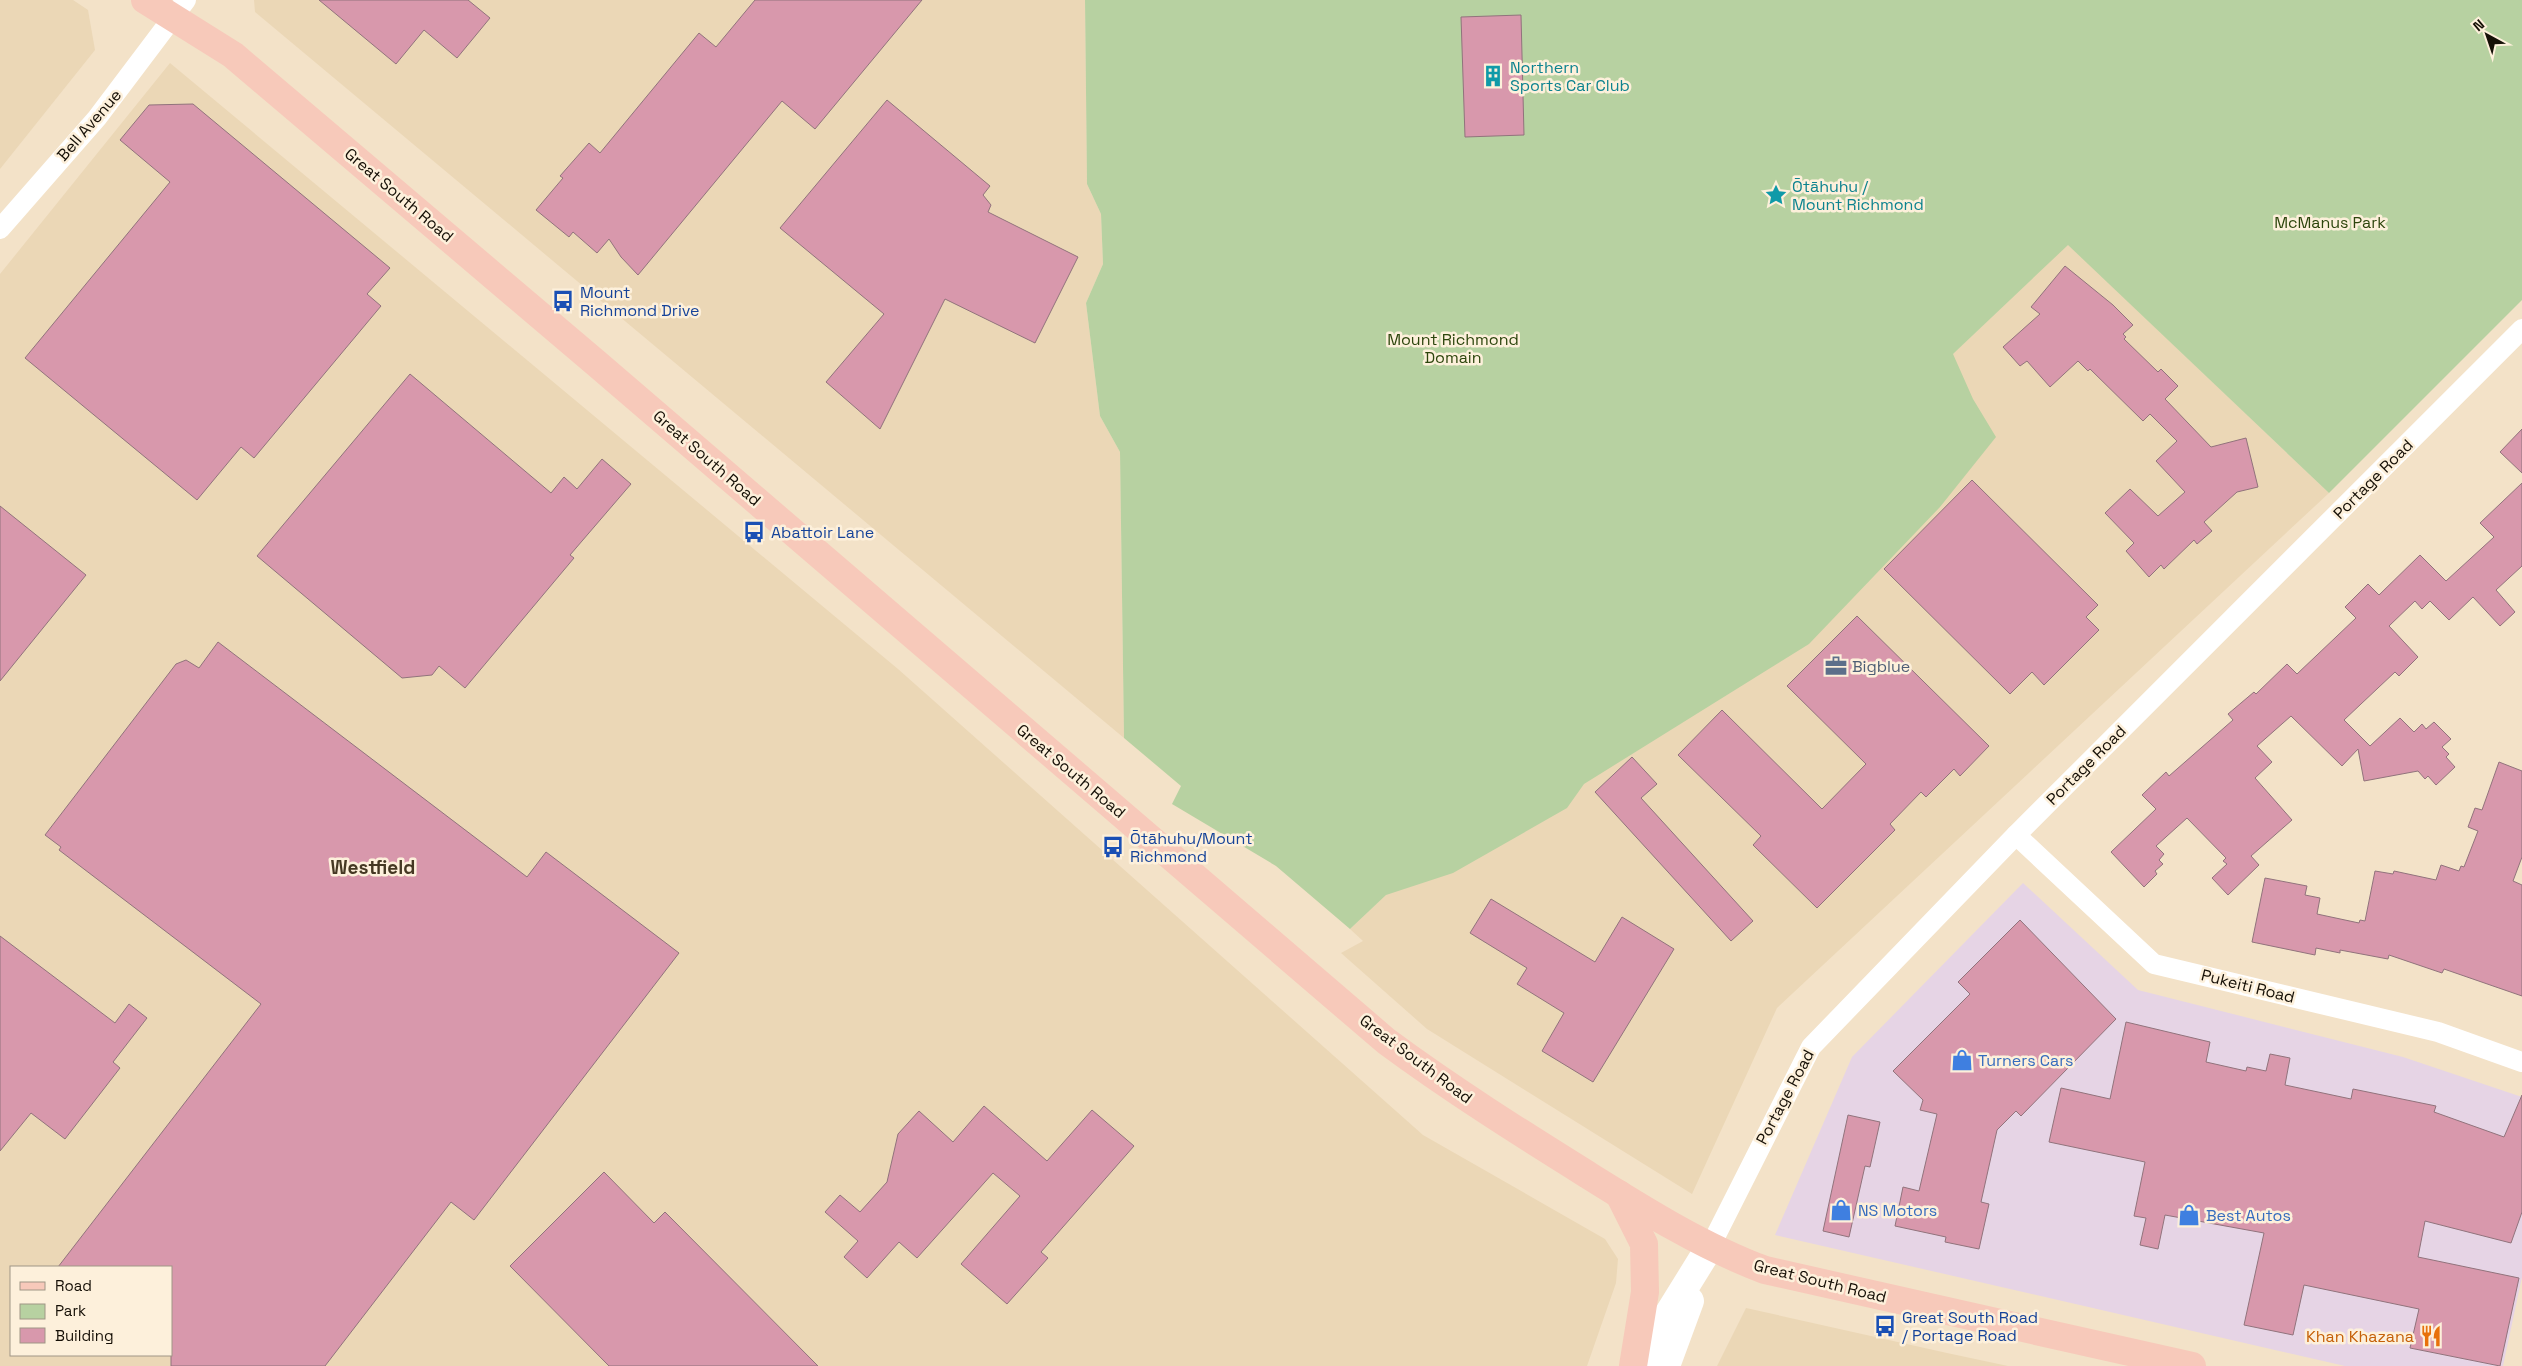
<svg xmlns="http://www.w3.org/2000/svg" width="2522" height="1366" font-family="'Space Grotesk',sans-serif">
<rect width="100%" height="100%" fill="#f3e2c8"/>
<!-- commercial -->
<polygon fill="#e6d4e5" points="2023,883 2138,990 2403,1057 2522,1097 2522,1277 2503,1366 2345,1366 1775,1235 1852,1057"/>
<!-- built -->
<g fill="#ebd7b6" fill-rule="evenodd">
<polygon points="0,0 73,0 88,10 95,50 0,169"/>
<polygon points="254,0 1085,0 1087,184 1101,214 1103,264 1086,303 1100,416 1120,452 1124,738 255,12"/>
<path d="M170 63 898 669 1423 1135 1605 1239 1618 1259 1616 1283 1587 1366H0V274ZM11 1267H171V1355H11Z"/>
<polygon points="2068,244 2329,493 1777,1008 1692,1194 1427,1029 1341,953 1363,941 1350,929"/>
<polygon points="1746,1308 1947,1353 2008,1366 1717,1366"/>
</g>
<!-- green -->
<polygon fill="#b7d1a1" points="1085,0 2522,0 2522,300 2329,493 2068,245 1953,354 1973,399 1996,437 1940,507 1809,644 1584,784 1567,808 1453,873 1386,895 1350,929 1276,866 1172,804 1181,786 1124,738 1120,452 1100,416 1086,303 1103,264 1101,214 1087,184"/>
<!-- building -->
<g fill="#d898ac" stroke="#91737c">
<polygon points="319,0 468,0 490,18 457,58 424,30 396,64"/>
<polygon points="755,0 922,0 815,129 782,101 638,275 621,257 609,239 597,253 573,232 569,237 536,210 563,178 560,176 589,143 600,153 699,33 716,47"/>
<polygon points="1521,15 1524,135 1465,137 1461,17"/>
<polygon points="887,100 990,186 983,195 991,205 988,212 1078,257 1035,343 945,299 880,429 826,382 884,314 780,228"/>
<polygon points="193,104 390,268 367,294 381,306 254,458 241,447 197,500 25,358 170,182 120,140 149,105"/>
<polygon points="2065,266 2113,305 2133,325 2123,334 2126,337 2124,339 2158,372 2161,369 2178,386 2165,399 2211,447 2246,438 2258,487 2237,492 2204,522 2212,531 2197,544 2194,540 2164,569 2161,565 2149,577 2126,551 2134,543 2105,513 2130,489 2158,516 2185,492 2156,461 2177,441 2150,414 2143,421 2090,369 2088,371 2078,361 2050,387 2027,361 2020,366 2003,347 2040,314 2031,307"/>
<polygon points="410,374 551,493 564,477 577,489 602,459 631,484 570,555 574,558 465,688 439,666 432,675 402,678 257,556"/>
<polygon points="2522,429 2522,473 2500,452"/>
<polygon points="1972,480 2098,605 2086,617 2099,630 2044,685 2032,672 2010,694 1884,569"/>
<polygon points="2522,483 2522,566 2496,590 2515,612 2500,626 2473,597 2449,620 2430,601 2422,609 2415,601 2389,626 2418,657 2399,676 2395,672 2344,720 2370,746 2400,718 2414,732 2422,724 2426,729 2434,722 2451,739 2442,747 2449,754 2446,757 2455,767 2436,785 2428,776 2425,779 2418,771 2364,781 2358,749 2342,766 2291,716 2257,746 2272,762 2255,778 2292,820 2251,856 2259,865 2228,895 2212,878 2227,864 2223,861 2226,858 2187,818 2156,846 2164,854 2159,860 2163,864 2155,871 2157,874 2144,887 2111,852 2156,809 2142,795 2166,772 2169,776 2233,720 2228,714 2254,692 2256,694 2287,664 2297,674 2356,618 2345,607 2368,584 2379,595 2420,555 2446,581 2494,537 2480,523"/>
<polygon points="0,506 86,575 0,681"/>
<polygon points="1857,616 1989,746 1960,776 1954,769 1926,797 1921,792 1890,824 1895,830 1817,908 1753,845 1761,836 1678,755 1722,710 1822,809 1866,764 1787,686"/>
<polygon points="218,642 527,877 546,852 679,953 474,1220 451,1202 325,1366 171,1366 171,1267 58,1267 261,1004 59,850 61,847 45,835 176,664 186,660 199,668"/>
<polygon points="1632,757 1657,784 1641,798 1753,921 1731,941 1595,792"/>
<polygon points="2499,762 2522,771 2522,857 2513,881 2522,885 2522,996 2444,969 2442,973 2389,955 2388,959 2340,950 2340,953 2316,948 2315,955 2252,942 2265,878 2307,886 2305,895 2320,898 2317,914 2359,923 2360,920 2365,921 2375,871 2393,874 2394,871 2436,880 2441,865 2459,871 2461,866 2464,867 2478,831 2468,827 2475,808 2482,810"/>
<polygon points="1491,899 1595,962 1622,917 1674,949 1593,1082 1542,1051 1564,1013 1517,984 1527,968 1470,933"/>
<polygon points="2020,920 2116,1019 2021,1116 2016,1111 1997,1130 1981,1202 1989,1204 1979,1249 1945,1242 1946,1237 1895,1226 1903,1187 1919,1191 1937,1114 1920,1110 1923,1100 1893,1071 1970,994 1958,982"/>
<polygon points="0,936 115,1023 129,1004 147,1018 113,1062 120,1068 65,1139 31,1113 0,1151"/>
<polygon points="2126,1022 2210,1042 2206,1062 2246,1071 2247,1067 2266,1071 2270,1054 2290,1058 2285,1085 2351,1099 2353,1089 2436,1106 2434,1112 2504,1137 2522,1095 2522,1212 2511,1243 2425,1221 2418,1257 2519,1278 2500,1366 2410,1348 2419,1309 2304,1285 2293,1335 2244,1325 2264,1233 2165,1215 2158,1249 2140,1245 2146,1218 2134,1216 2145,1162 2049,1142 2061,1088 2110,1099"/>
<polygon points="984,1106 1047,1161 1092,1110 1134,1146 1041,1252 1048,1258 1007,1304 961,1264 1020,1196 993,1173 917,1258 899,1242 867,1278 844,1257 858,1241 825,1212 840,1195 860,1212 887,1182 898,1134 919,1111 953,1142"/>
<polygon points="1848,1115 1880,1122 1870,1167 1865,1166 1849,1237 1823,1231"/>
<polygon points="604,1172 654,1223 665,1212 818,1366 609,1366 510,1266"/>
</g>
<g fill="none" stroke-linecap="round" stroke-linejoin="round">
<!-- street -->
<g stroke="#fff" stroke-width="20">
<polyline points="0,229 97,118 186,0"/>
<polyline points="2016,835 2154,964 2438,1032 2522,1062"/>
<polyline points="1711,1245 1811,1047 2016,835 2522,329"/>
</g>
<!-- secondary -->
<g stroke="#fff" stroke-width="28">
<polyline points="1636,1366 1711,1245"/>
<polyline points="1666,1366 1690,1301"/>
</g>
<!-- primary -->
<g stroke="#f7c9ba" stroke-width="28">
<path d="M145 0 233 55 596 363 1386 1041C1451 1089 1519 1132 1588 1175 1644 1210 1703 1247 1765 1270L2192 1366"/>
<polyline points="1619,1194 1644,1244 1645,1292 1633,1366"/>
</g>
</g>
<!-- icons -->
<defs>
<g id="building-bare" transform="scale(1.725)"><path d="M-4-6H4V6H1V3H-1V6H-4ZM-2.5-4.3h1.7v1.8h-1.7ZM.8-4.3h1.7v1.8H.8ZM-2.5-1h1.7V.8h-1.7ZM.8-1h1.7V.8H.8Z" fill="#0f9aa8" stroke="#fdf0db" stroke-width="2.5" paint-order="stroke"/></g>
<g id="sight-bare" transform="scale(1.725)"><path d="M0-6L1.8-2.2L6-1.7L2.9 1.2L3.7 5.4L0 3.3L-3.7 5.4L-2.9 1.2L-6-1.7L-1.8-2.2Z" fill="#0f9aa8" stroke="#fdf0db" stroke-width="2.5" paint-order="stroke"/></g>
<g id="bus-bare" transform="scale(1.725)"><path d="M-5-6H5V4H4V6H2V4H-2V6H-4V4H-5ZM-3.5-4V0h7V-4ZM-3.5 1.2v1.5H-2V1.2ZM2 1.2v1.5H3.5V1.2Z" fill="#1a4fb4" stroke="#fdf0db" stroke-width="2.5" paint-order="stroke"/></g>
<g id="office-bare" transform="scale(1.725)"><path d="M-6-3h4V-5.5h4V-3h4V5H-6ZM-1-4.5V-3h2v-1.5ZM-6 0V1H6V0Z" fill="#5c6f8a" stroke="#fdf0db" stroke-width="2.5" paint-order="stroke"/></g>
<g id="shop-bare" transform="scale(1.725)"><path d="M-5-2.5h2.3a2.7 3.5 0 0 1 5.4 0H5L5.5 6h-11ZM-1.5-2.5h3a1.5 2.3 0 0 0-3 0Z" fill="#3f7fe0" stroke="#fdf0db" stroke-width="2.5" paint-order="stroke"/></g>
<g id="restaurant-bare" transform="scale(1.725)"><path d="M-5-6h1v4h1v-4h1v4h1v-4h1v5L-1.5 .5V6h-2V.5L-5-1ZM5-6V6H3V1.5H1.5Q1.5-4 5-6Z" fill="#e8710a" stroke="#fdf0db" stroke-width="2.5" paint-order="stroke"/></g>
</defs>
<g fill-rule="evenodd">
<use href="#building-bare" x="1493" y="76"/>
<use href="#sight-bare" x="1776" y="195"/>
<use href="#bus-bare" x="563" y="301"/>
<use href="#bus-bare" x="754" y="532"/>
<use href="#office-bare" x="1836" y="666"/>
<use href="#bus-bare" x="1113" y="847"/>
<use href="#shop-bare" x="1962" y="1060"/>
<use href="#shop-bare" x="1841" y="1210"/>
<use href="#shop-bare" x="2189" y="1215"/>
<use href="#bus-bare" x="1885" y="1326"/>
<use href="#restaurant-bare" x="2431" y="1336"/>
</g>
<g text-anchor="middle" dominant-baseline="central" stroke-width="5" stroke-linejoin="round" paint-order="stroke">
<!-- culture labels -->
<g font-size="16" fill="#0d838f" stroke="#fdf0db" text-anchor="start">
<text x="1510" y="67">Northern<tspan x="1510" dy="18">Sports Car Club</tspan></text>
<text x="1792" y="186">Ōtāhuhu /<tspan x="1792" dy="18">Mount Richmond</tspan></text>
</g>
<!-- street labels -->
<g font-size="16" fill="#150f06" stroke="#fdf0db">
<text transform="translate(89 125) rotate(-49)">Bell Avenue</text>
<text transform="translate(399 195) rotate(40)">Great South Road</text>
<text transform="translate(707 458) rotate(41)">Great South Road</text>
<text transform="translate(2373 479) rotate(-45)">Portage Road</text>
<text transform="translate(2086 765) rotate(-45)">Portage Road</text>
<text transform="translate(1071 771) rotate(40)">Great South Road</text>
<text transform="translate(2248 986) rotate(14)">Pukeiti Road</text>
<text transform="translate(1416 1059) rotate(37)">Great South Road</text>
<text transform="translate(1785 1097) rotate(-62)">Portage Road</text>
<text transform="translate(1820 1281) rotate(14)">Great South Road</text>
</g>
<!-- park labels -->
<g font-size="16" fill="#2c450c" stroke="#fdf0db">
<text x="2330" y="222">McManus Park</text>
<text x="1453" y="339">Mount Richmond<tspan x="1453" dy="18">Domain</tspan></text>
</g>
<!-- transit labels -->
<g font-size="16" fill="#164399" stroke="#fdf0db" text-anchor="start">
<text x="580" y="292">Mount<tspan x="580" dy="18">Richmond Drive</tspan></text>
<text x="771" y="532">Abattoir Lane</text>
<text x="1130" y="838">Ōtāhuhu/Mount<tspan x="1130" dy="18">Richmond</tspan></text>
<text x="1902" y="1317">Great South Road<tspan x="1902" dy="18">/ Portage Road</tspan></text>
</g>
<!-- service labels -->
<g font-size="16" fill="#4e5e75" stroke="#fdf0db" text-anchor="start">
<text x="1852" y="666">Bigblue</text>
</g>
<!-- shop labels -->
<g font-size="16" fill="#366cbe" stroke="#fdf0db" text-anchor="start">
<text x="1978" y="1060">Turners Cars</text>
<text x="1858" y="1210">NS Motors</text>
<text x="2206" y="1215">Best Autos</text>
</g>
<!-- food labels -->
<g font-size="16" fill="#c56008" stroke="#fdf0db" text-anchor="end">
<text x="2414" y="1336">Khan Khazana</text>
</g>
<!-- quarter labels -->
<g font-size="19" font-weight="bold" fill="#453823" stroke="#fdf0db">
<text x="373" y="867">Westfield</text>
</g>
</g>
<!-- legend -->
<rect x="10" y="1266" width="162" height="90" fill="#fdf0db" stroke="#a09686"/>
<rect x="20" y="1282" width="25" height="8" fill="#f7c9ba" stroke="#a09686"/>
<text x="55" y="1291" font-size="15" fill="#150f06">Road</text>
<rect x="20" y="1304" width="25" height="15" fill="#b7d1a1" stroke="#a09686"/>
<text x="55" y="1316" font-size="15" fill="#150f06">Park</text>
<rect x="20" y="1328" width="25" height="15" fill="#d898ac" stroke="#a09686"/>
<text x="55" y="1341" font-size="15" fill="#150f06">Building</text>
<!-- north arrow -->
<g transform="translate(2487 35) rotate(320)" stroke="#fdf0db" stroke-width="4" paint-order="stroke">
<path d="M0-4L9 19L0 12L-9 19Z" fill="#150f06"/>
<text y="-8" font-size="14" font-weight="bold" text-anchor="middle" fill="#150f06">N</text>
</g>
</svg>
